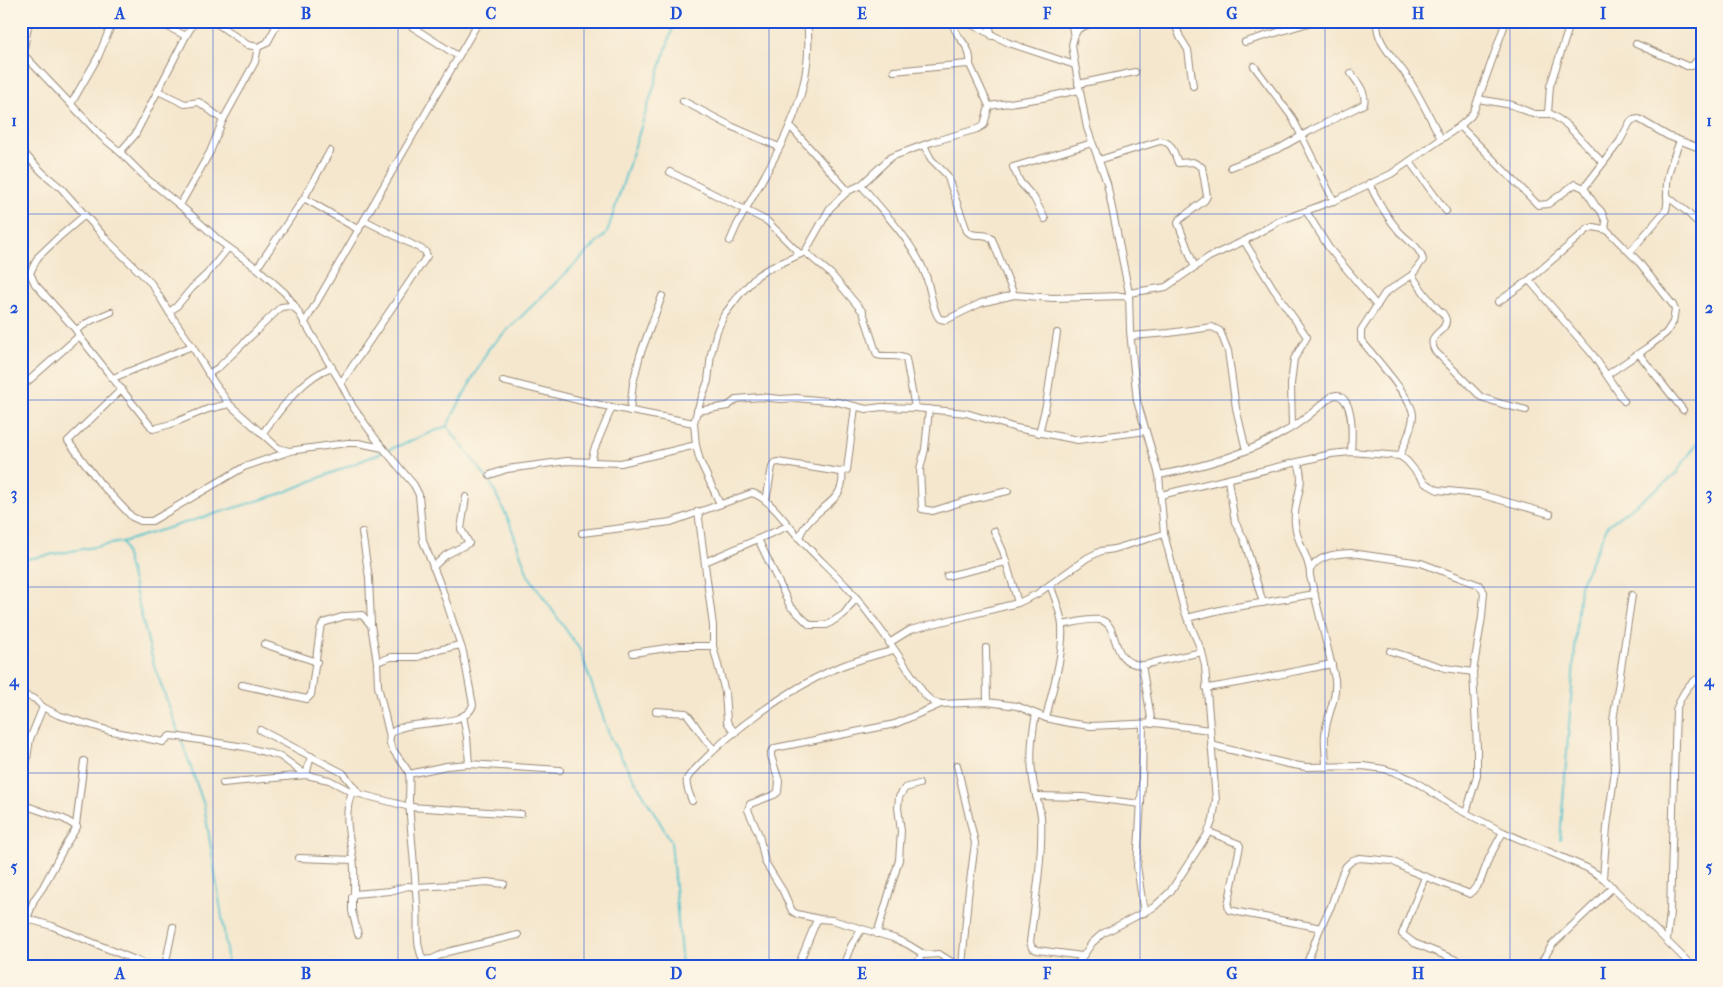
<svg xmlns="http://www.w3.org/2000/svg" width="1723" height="987" font-family="'IM FELL French Canon',serif">
<rect width="100%" height="100%" fill="#fcf5e5"/>
<filter id="ink" filterUnits="userSpaceOnUse"><feTurbulence type="fractalNoise" baseFrequency=".02" numOctaves="2"/><feDisplacementMap in="SourceGraphic" scale="10" xChannelSelector="R" yChannelSelector="G"/><feConvolveMatrix kernelMatrix="1 2 1 2 8 2 1 2 1" color-interpolation-filters="sRGB"/></filter>
<filter id="wash" filterUnits="userSpaceOnUse"><feTurbulence type="fractalNoise" baseFrequency=".0096" numOctaves="4" result="noise"/><feDisplacementMap in="SourceGraphic" scale="20" xChannelSelector="R" yChannelSelector="G"/><feGaussianBlur stdDeviation="1.12" result="paint"/><feColorMatrix in="noise" values="0 0 0 0 0 0 0 0 0 0 0 0 0 0 0 0 0 1.4 0 .05"/><feComposite in="paint" operator="in"/></filter>
<g filter="url(#wash)">
<rect width="100%" height="100%" fill="#f5e7ce"/>
<g fill="none" stroke-linecap="round" stroke-linejoin="round">
<!-- stream -->
<g stroke="#57c4cd" stroke-width="2">
<polyline points="447,426 490,482 509,521 528,575 580,650 611,740 671,841 682,966"/>
<polyline points="123,543 154,665 179,734"/>
<polyline points="21,560 122,542 280,494 447,426 489,348 607,233 675,21"/>
<polyline points="181,739 204,805 223,923 228,966"/>
<polyline points="1560,840 1580,585 1608,525 1674,476 1702,436"/>
</g>
</g>
</g>
<g filter="url(#ink)">
<g fill="none" stroke-linecap="round" stroke-linejoin="round">
<!-- street casing -->
<g stroke="#988876" stroke-width="8">
<g id="street">
<polyline points="153,21 166,26 186,36"/>
<polyline points="213,21 248,45 258,47 267,43 279,21"/>
<polyline points="403,21 458,56"/>
<path d="M952 21C955 40 972 43 970 65"/>
<polyline points="964,21 1009,43 1075,65"/>
<polyline points="988,21 992,36"/>
<polyline points="1071,21 1074,37 1072,45 1075,65 1087,128 1107,183 1129,293"/>
<polyline points="1174,21 1180,37 1188,50 1193,86"/>
<path d="M1377 21C1376 44 1394 57 1406 75 1419 95 1430 117 1441 139"/>
<polyline points="1074,37 1078,29 1096,21"/>
<polyline points="1245,42 1315,21"/>
<polyline points="1636,44 1687,66 1692,66 1702,55"/>
<polyline points="23,54 29,21"/>
<path d="M21 58 23 54 26 57 102 137 120 152 146 178 188 212 221 242 257 268 285 293 294 305 341 383 353 407 378 442 414 485 419 495 423 541 442 589 463 652 473 705C465 731 403 717 391 734 383 746 407 764 409 774 410 779 409 794 409 800 411 836 415 871 417 906 418 917 417 929 418 940 418 949 422 958 425 966"/>
<polyline points="1254,66 1292,117 1334,201"/>
<polyline points="1078,84 1135,72"/>
<polyline points="158,91 185,104 199,102 223,120"/>
<polyline points="1478,99 1512,105 1534,114 1551,114 1567,125 1603,163"/>
<polyline points="683,101 733,127 779,147"/>
<polyline points="71,104 98,57 113,21"/>
<polyline points="989,106 1042,98 1079,90"/>
<polyline points="1548,113 1550,86 1571,21"/>
<polyline points="790,126 848,191"/>
<polyline points="1460,126 1538,205 1548,204 1575,184 1584,188 1595,205 1601,211 1606,222 1605,229"/>
<path d="M924 145 931 159 947 175 967 231C974 239 985 231 992 239L1014 295"/>
<polyline points="21,150 43,173 61,188 108,241 151,283 169,312 192,346 213,381 229,404 278,448 289,451 347,443 358,443 383,448"/>
<polyline points="120,152 135,135 186,36 195,21"/>
<path d="M1099 160 1160 141C1172 141 1174 153 1178 163L1193 162 1202 167 1207 196 1205 200 1179 220 1178 223 1195 268"/>
<polyline points="1410,162 1446,211"/>
<path d="M1231 167 1280 148 1310 131 1364 104C1367 93 1357 82 1351 73"/>
<polyline points="670,172 767,221 800,254"/>
<path d="M1369 183C1377 200 1386 216 1398 230 1406 240 1421 247 1423 260L1412 275 1385 293 1361 330V340C1372 354 1413 399 1413 415 1413 428 1404 444 1400 456"/>
<path d="M861 185C884 213 913 241 926 276 930 287 933 313 940 319L946 320 981 303 1014 295 1053 298 1123 296 1129 298"/>
<polyline points="1584,188 1620,141 1630,122 1633,120 1639,119 1668,136 1702,149"/>
<polyline points="1667,196 1687,212 1702,227"/>
<polyline points="304,198 359,230"/>
<polyline points="180,205 210,152 223,120 255,62 258,47"/>
<polyline points="1306,211 1329,248 1377,306"/>
<polyline points="1045,219 1034,198 1020,182 1013,167 1092,143"/>
<path d="M730 241 737 225C772 160 817 99 807 21"/>
<polyline points="1244,241 1273,288 1307,337 1294,359 1291,384 1292,427"/>
<path d="M805 252 831 274 863 312 877 355C886 358 897 353 906 359L915 408"/>
<path d="M1630 252 1666 210C1669 200 1666 192 1667 183 1668 168 1675 154 1680 141"/>
<polyline points="257,268 304,198 330,151"/>
<path d="M1412 275C1420 288 1428 299 1439 310 1442 312 1445 316 1446 320 1447 333 1425 333 1435 351L1481 397 1502 404 1526 410"/>
<polyline points="1529,280 1593,355 1624,401"/>
<polyline points="1498,302 1529,280 1588,229 1594,227 1607,230 1638,261 1673,305 1675,310 1673,322 1666,333 1648,347 1607,375"/>
<polyline points="111,312 92,320 76,330 79,336 153,429 171,424 208,409 229,404"/>
<polyline points="169,312 176,307 192,288 207,274 228,248"/>
<polyline points="304,324 479,21"/>
<polyline points="76,330 35,284 30,273 38,257 59,237 85,215"/>
<polyline points="1131,336 1169,333 1212,327 1220,331 1228,351 1236,408 1246,450"/>
<polyline points="1639,354 1683,410"/>
<polyline points="208,374 218,368 281,307 290,306 296,309"/>
<polyline points="113,378 192,346"/>
<polyline points="503,381 590,403 694,423"/>
<polyline points="341,383 427,256 425,251 364,220"/>
<polyline points="25,384 79,336"/>
<polyline points="122,389 68,441 100,483 132,517 141,521 152,521 244,467 288,452"/>
<polyline points="929,409 925,449 920,469 922,509 933,511 968,500 1008,491"/>
<polyline points="630,411 633,383 640,355 662,296"/>
<polyline points="697,411 728,406 737,399 760,397 781,399 796,398 838,402 866,409 882,407 915,408 966,413 1016,428 1078,440 1146,431"/>
<polyline points="1039,433 1046,405 1057,333"/>
<path d="M262 434C280 410 303 377 332 367"/>
<polyline points="591,462 594,450 612,407"/>
<path d="M1298 463C1307 484 1292 503 1295 524 1296 542 1311 559 1310 576L1335 679C1337 701 1327 713 1325 734 1324 745 1326 756 1326 767"/>
<polyline points="490,475 507,469 567,461 621,463 696,445"/>
<path d="M1159 475C1202 467 1248 454 1286 431 1303 422 1317 408 1332 396L1337 395C1355 400 1352 437 1351 452"/>
<polyline points="1228,480 1235,522 1244,539 1263,603"/>
<polyline points="1161,495 1331,454 1351,452 1400,456 1407,461 1425,483 1438,490 1479,494 1550,514"/>
<polyline points="766,501 772,467 774,463 778,462 840,472 847,470 855,407"/>
<polyline points="720,504 700,461 696,445 694,423 697,411 708,381 711,354 717,331 724,315 740,294 758,275 766,270 805,252 830,208 848,191 861,185 891,157 932,142 977,129 984,125 989,106 970,65 967,64 894,71"/>
<polyline points="698,511 713,626 713,646 725,692 727,722 735,733"/>
<polyline points="994,531 1003,551 1018,603"/>
<polyline points="362,532 369,578 371,623"/>
<path d="M582 533 671 522 752 493C769 497 789 527 801 540 816 557 834 572 849 589 877 622 901 659 925 695L933 702 941 704 987 702 1017 706 1046 718 1069 723 1091 726 1155 723 1210 730"/>
<path d="M799 538C801 533 803 528 807 524 821 505 846 500 842 472"/>
<polyline points="758,539 790,606 810,625 827,625 844,614 856,598"/>
<polyline points="1702,552 1702,557"/>
<polyline points="705,562 788,526"/>
<polyline points="433,567 446,555 469,543 461,529 466,497"/>
<path d="M1310 570C1318 555 1335 554 1351 553L1421 563 1479 585 1484 592 1482 617 1473 672 1477 747V776L1466 813"/>
<polyline points="947,576 1006,562"/>
<polyline points="1187,618 1224,609 1315,594"/>
<path d="M1062 625C1074 623 1089 618 1100 620 1121 624 1108 663 1141 665 1147 665 1154 662 1160 661 1174 658 1188 655 1202 652"/>
<polyline points="889,643 910,630 929,625 1018,603 1037,594 1087,558 1101,551 1114,549 1164,534"/>
<polyline points="264,644 317,662"/>
<polyline points="986,648 987,702"/>
<polyline points="1390,651 1445,668 1473,672"/>
<polyline points="633,653 680,646 713,646"/>
<polyline points="377,662 391,657 418,657 434,651 460,645"/>
<polyline points="1142,665 1152,724"/>
<polyline points="242,685 307,699 311,695 320,630 323,623 345,616 362,615 371,625 377,662 378,686 390,737"/>
<path d="M1206 688C1249 682 1290 672 1332 664"/>
<polyline points="21,694 35,699 43,707 58,715 107,730 163,742 170,736 180,737 245,747 280,756 306,775 311,756"/>
<polyline points="941,704 895,724 775,748 771,752 771,756 779,781 778,792 774,795 750,804 748,810 759,835 765,862 783,891 792,911 797,914 819,919 832,920 893,938 907,944 925,955 939,954 958,966"/>
<path d="M656 711 686 713C697 725 702 739 714 749"/>
<path d="M1036 714C1031 738 1029 765 1035 790 1036 799 1040 807 1041 816 1043 857 1035 902 1030 942L1032 948 1037 950 1082 956"/>
<polyline points="463,716 467,737 469,764"/>
<path d="M1046 718C1052 690 1064 655 1062 626 1061 612 1055 598 1050 585"/>
<polyline points="1143,725 1142,784 1137,866 1144,913"/>
<polyline points="260,730 343,773 358,792"/>
<polyline points="1211,745 1288,764 1306,767 1363,766 1384,769 1394,772 1413,780 1456,808 1503,832 1587,868 1603,878 1692,966"/>
<polyline points="957,765 975,843 968,897 962,966"/>
<polyline points="409,774 446,766 469,764 560,770"/>
<polyline points="223,783 306,775 329,780 352,792 410,807 521,814"/>
<polyline points="21,786 24,778 30,739 43,707"/>
<path d="M352 792C343 814 349 835 353 858 355 869 354 882 354 894"/>
<polyline points="1036,796 1083,797 1141,804"/>
<path d="M692 801C690 795 685 785 687 779 689 774 696 769 699 765 733 729 788 690 832 670 852 661 874 656 894 650"/>
<polyline points="21,804 64,819 77,827 66,844 43,887 34,900 27,919"/>
<polyline points="76,825 84,761"/>
<path d="M1209 832 1239 844 1240 846 1228 905 1229 910C1260 917 1290 921 1320 928"/>
<polyline points="299,858 353,860"/>
<polyline points="1425,877 1402,934 1414,943 1471,966"/>
<polyline points="1603,878 1607,827 1615,770 1613,721 1632,595"/>
<polyline points="21,917 52,926 150,966"/>
<polyline points="358,934 352,911 352,897 354,894 390,891 408,886 415,887 454,885 487,882 504,884"/>
<polyline points="877,934 899,860 901,831 898,808 899,797 905,788 919,784"/>
<path d="M1667 940 1670 912 1676 710C1680 699 1689 679 1702 678"/>
<polyline points="423,960 432,959 447,952 518,935"/>
<polyline points="165,966 173,927"/>
<polyline points="798,966 816,922 819,919"/>
<polyline points="843,966 851,946 862,929"/>
<polyline points="917,966 922,953"/>
<polyline points="1076,966 1092,943 1102,934 1154,907 1170,892 1207,835 1213,819 1216,800 1205,666 1202,652 1184,610 1164,534 1159,475 1137,401 1130,331 1129,293 1166,287 1209,257 1244,241 1279,221 1338,199 1391,174 1460,126 1471,116 1475,108 1506,21"/>
<polyline points="1306,966 1319,931 1331,906 1342,874 1346,866 1353,860 1360,858 1392,861 1411,871 1470,894 1480,882 1489,858 1503,832"/>
<polyline points="1539,966 1552,945 1613,887"/>
</g>
</g>
<!-- street -->
<use href="#street" stroke="#fff" stroke-width="6"/>
</g>
</g>
<!-- grid -->
<path fill="none" stroke="#1d4ed8" stroke-width="1" stroke-opacity="0.55" d="M213 21V966M398 21V966M584 21V966M769 21V966M954 21V966M1140 21V966M1325 21V966M1510 21V966M21 214H1702M21 400H1702M21 587H1702M21 773H1702"/>
<!-- margin -->
<rect width="1723" height="987" fill="none" stroke="#fcf5e5" stroke-width="55"/>
<rect x="28" y="28" width="1668" height="932" fill="none" stroke="#1d4ed8" stroke-width="2"/>
<g font-size="16" text-anchor="middle" font-weight="bold" fill="#1d4ed8">
<text x="120" y="19">A</text>
<text x="306" y="19">B</text>
<text x="491" y="19">C</text>
<text x="676" y="19">D</text>
<text x="862" y="19">E</text>
<text x="1047" y="19">F</text>
<text x="1232" y="19">G</text>
<text x="1418" y="19">H</text>
<text x="1603" y="19">I</text>
<text x="14" y="126">1</text>
<text x="1709" y="126">1</text>
<text x="14" y="313">2</text>
<text x="1709" y="313">2</text>
<text x="14" y="499">3</text>
<text x="1709" y="499">3</text>
<text x="14" y="686">4</text>
<text x="1709" y="686">4</text>
<text x="14" y="872">5</text>
<text x="1709" y="872">5</text>
<text x="120" y="979">A</text>
<text x="306" y="979">B</text>
<text x="491" y="979">C</text>
<text x="676" y="979">D</text>
<text x="862" y="979">E</text>
<text x="1047" y="979">F</text>
<text x="1232" y="979">G</text>
<text x="1418" y="979">H</text>
<text x="1603" y="979">I</text>
</g>
</svg>
